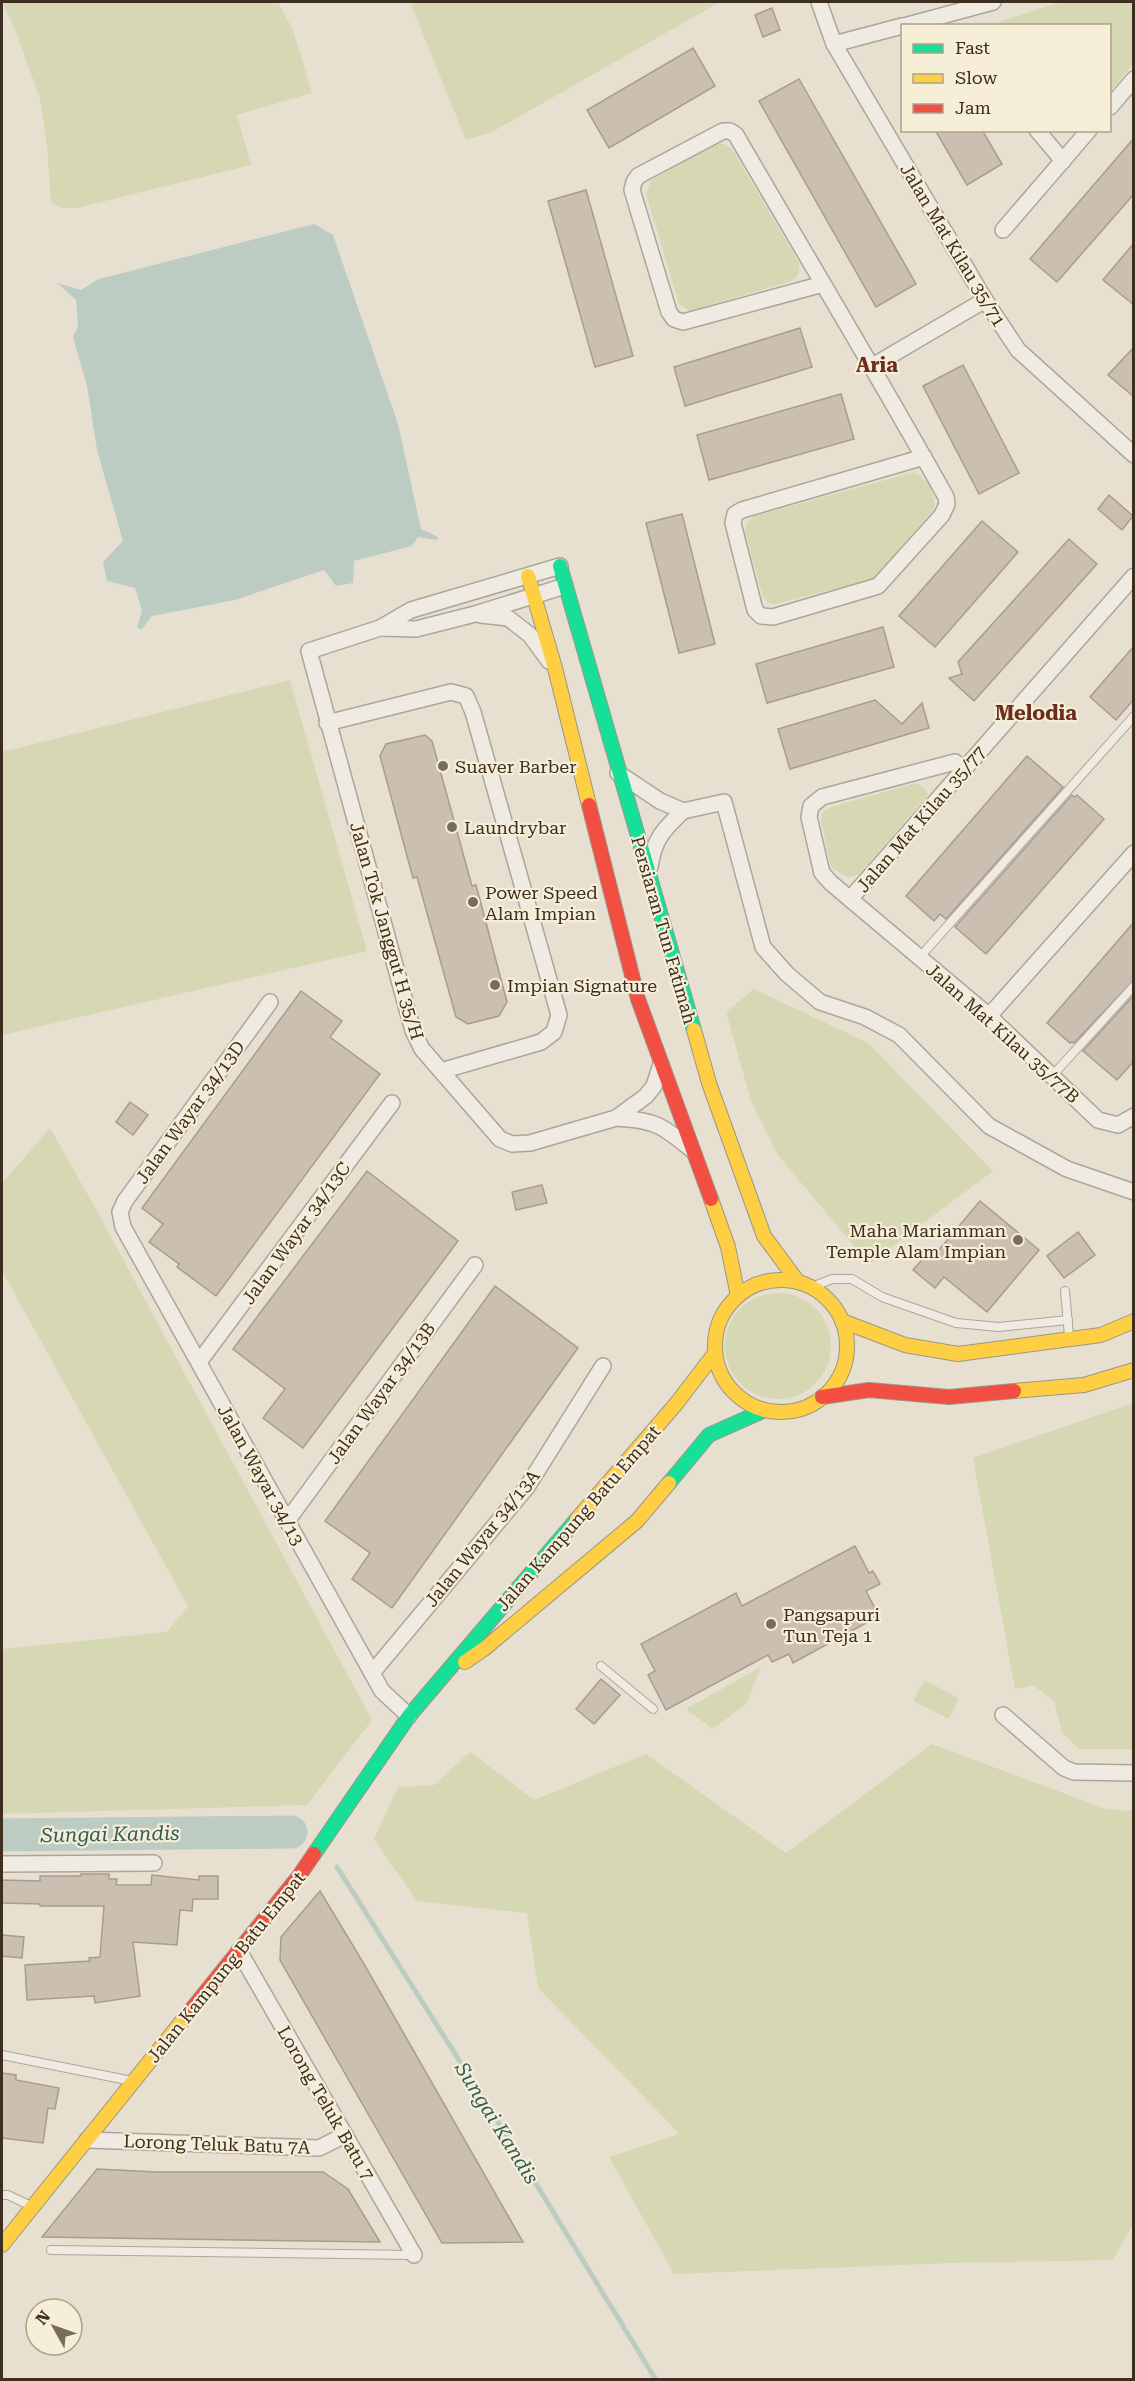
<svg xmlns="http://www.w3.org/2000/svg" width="1135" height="2381" font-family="'Roboto Serif',serif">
<rect width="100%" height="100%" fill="#e7e0d1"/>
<!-- green -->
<g fill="#d6d7b3">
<polygon points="2,2 278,2 293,30 312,93 237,115 251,165 77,208 62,208 51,202 47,147 40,98 15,30"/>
<polygon points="410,2 720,2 492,132 466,140"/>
<polygon points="1061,2 1133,2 1133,64 1110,92 1110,26 994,24"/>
<path d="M717 143 724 144 732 149 799 263C800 274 798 277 789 282L689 311 679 304 646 194 651 181 707 147Z"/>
<path d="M911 473C927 474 936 494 934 509L873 579 775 604 768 603 763 597 745 531 746 525 754 516Z"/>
<polygon points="290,680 367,951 2,1035 2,752"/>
<polygon points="916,783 924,788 928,795 858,875 848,877 831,868 821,819 823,812 831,807"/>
<polygon points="754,989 868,1043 993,1171 869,1264 778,1155 751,1101 726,1012"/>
<polygon points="50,1128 97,1211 372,1720 307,1805 2,1814 2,1649 167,1632 188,1606 2,1271 2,1183"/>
<circle cx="778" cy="1346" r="53"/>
<polygon points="1133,1403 1133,1749 1079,1749 1062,1732 1054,1701 1033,1685 1015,1689 973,1458"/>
<polygon points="761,1667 746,1704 713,1729 686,1709"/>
<polygon points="924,1680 959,1698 949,1719 913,1701"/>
<polygon points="932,1744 1106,1809 1133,1811 1133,2225 1113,2260 952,2263 674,2274 609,2157 680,2134 538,1988 527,1913 417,1901 374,1839 398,1787 434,1785 470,1752 534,1800 646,1754 786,1853"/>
</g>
<!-- water -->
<polygon fill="#bcccc2" points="314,224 333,235 398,424 421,529 438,537 437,540 418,537 412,546 354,561 353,583 336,586 324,570 235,600 152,616 141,630 137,627 142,611 135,588 107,581 103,562 123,541 97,450 87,386 73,337 78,327 76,300 57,283 81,290 99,279"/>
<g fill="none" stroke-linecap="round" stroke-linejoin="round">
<!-- stream -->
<polyline stroke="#bcccc2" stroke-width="5" points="337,1867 505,2133 656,2380"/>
<!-- river -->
<polyline stroke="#bcccc2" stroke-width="33" points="2,1835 291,1832"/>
</g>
<!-- building -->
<g fill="#cbbfb2" stroke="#a89c90" stroke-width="1.5">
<polygon points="772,8 780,30 763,37 755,15"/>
<polygon points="693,48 715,86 609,148 587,110"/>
<polygon points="799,79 916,284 876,307 759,101"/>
<polygon points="935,130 982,130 1002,164 967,185"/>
<polygon points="1134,138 1134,194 1057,282 1030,259"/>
<polygon points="586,190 633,356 595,367 548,201"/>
<polygon points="1134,243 1134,305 1103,280"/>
<polygon points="800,328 812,367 685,406 674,367"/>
<polygon points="1134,347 1134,397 1108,375"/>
<polygon points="963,365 1019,473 979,494 923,386"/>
<polygon points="841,394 854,439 709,480 697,435"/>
<polygon points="1109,495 1133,516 1122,530 1098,509"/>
<polygon points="682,514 715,644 679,653 646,523"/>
<polygon points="982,521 1018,552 935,647 899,616"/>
<polygon points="1069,539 1097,564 974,701 949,678 962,674 958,662"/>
<polygon points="883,627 894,667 767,703 756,664"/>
<polygon points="1134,646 1134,699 1116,720 1090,697"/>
<polygon points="875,700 902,724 922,703 929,728 790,769 778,729"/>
<polygon points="425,735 432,741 472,886 476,885 507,1002 499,1016 468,1024 456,1017 417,877 413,878 380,756 386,744"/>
<polygon points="1027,756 1063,787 946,919 940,914 934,921 906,896"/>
<polygon points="1072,795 1075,797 1077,795 1104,819 986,954 955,927"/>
<polygon points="1134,922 1134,980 1074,1043 1072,1042 1070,1043 1047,1023"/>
<polygon points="301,991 342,1021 330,1037 380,1074 216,1296 177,1267 179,1264 149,1242 163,1224 142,1208"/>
<polygon points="1134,995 1134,1061 1117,1080 1083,1051"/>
<polygon points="130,1102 148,1115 133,1135 116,1122"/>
<polygon points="367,1171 458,1241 303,1448 263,1418 285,1389 233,1349"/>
<polygon points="542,1185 547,1203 516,1210 512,1192"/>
<polygon points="980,1201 1039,1250 987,1312 944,1277 935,1288 913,1270 928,1253 933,1257"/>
<polygon points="1078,1232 1095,1255 1064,1278 1047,1256"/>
<polygon points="495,1286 578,1348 392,1608 352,1579 370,1553 325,1521"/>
<polygon points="855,1546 869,1573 873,1571 880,1584 866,1591 879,1616 793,1663 789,1654 772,1662 768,1655 666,1710 648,1675 655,1671 641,1644 736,1593 742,1606"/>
<polygon points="601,1679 620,1695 594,1724 576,1709"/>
<polygon points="81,1874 109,1874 109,1879 117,1879 116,1885 151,1885 152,1875 199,1880 199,1876 218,1876 218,1899 193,1899 192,1911 180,1910 177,1945 133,1942 140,1996 95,2003 94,1996 27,2000 25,1965 90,1961 89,1958 100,1957 104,1906 40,1906 40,1904 2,1903 2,1880 40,1881 40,1876 81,1876"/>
<polygon points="320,1891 364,1964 523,2242 442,2243 280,1960 281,1937"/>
<polygon points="2,1935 24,1937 22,1958 2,1956"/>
<polygon points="2,2073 16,2075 16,2080 59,2088 55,2109 48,2108 43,2143 2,2138"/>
<polygon points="97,2169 157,2172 323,2172 348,2189 380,2242 42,2237"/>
</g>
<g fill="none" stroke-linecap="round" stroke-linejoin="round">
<!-- lane casing -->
<g stroke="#ada599" stroke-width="10">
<g id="lane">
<polyline points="919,958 1134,716"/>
<polyline points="1051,1077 1134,986"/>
<polyline points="812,1287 832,1279 852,1279 882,1297 956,1323 999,1327 1068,1320"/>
<polyline points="1065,1291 1069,1336"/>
<polyline points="601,1666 653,1709"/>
<polyline points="2,2055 132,2081"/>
<polyline points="2,2195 8,2195 31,2206"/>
<polyline points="51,2250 414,2255"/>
</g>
</g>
<!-- street casing -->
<g stroke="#ada599" stroke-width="18">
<g id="street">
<polyline points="819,2 834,44 985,300 1018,350 1134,455"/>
<polyline points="904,26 993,2"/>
<polyline points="834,44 902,26"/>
<polyline points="1110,107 1134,79"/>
<polyline points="1037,130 1063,161"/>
<polyline points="1003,230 1089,130"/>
<path d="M823 284 683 322 674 319 669 312 632 190 634 182 638 176 723 131H730L736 135C806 256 878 375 946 497L947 504 942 515 878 586 773 617 761 616 755 610 733 523 735 514 742 510 924 457"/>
<polyline points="871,367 985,300"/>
<polyline points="560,566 411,610 380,628 309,651 413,1031 422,1049 500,1139 512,1144 530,1143 616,1118 646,1096 654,1086 661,1064"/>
<polyline points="481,615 508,618 530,635 549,661"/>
<polyline points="380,628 416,629 475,614 565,586"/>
<polyline points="327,723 451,692 466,696 473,712 559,1015 554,1032 541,1042 441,1071"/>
<polyline points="964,770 955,762 822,797 811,806 809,817 822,873 831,883 989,1016 1098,1120 1118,1125 1134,1116"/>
<path d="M618 773 660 801 683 811C663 830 654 839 650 867"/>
<polyline points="683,811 724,802 763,947 787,974 820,1002 865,1017 899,1035 989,1126 1067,1169 1134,1192"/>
<polyline points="850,899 1134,576"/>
<polyline points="270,1002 125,1201 120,1212 123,1227 372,1673 382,1691 409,1716"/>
<polyline points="989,1016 1134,853"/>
<path d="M616 1118C654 1120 662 1125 691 1149"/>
<polyline points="199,1362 392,1103"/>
<polyline points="287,1521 475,1265"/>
<polyline points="372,1673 527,1487 603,1366"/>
<polyline points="1003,1715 1064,1768 1074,1772 1134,1773"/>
<polyline points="2,1864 154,1863"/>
<polyline points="239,1951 414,2255"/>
<polyline points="87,2140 319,2148 345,2135"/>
</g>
</g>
<!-- fast casing -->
<g stroke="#9c958a" stroke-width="16">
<g id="fast">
<polyline points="560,566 694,1030"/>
<polyline points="669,1483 709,1435 765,1410"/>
<polyline points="314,1854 409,1716 577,1519"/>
</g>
</g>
<!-- slow casing -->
<g stroke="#9c958a" stroke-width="16">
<g id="slow">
<polyline points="528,576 555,668 589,805"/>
<polyline points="694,1030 709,1083 764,1236 798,1282"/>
<polyline points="711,1199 728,1247 738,1296"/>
<circle cx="781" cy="1346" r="66"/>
<polyline points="842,1321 905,1345 958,1354 1101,1335 1134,1321"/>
<polyline points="1014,1391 1084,1385 1134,1370"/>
<polyline points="577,1519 676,1404 715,1353"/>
<polyline points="465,1662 484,1649 637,1521 669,1483"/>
<polyline points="2,2245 187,2015"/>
</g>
</g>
<!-- jam casing -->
<g stroke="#9c958a" stroke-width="16">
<g id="jam">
<polyline points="589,805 638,999 711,1199"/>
<polyline points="822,1397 869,1390 949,1397 1014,1391"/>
<polyline points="187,2015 299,1876 314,1854"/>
</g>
</g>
<!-- lane -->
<use href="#lane" stroke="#efebe3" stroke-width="8"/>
<!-- street -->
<use href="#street" stroke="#efebe3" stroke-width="15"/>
<!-- fast -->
<use href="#fast" stroke="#16e098" stroke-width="14"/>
<!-- slow -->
<use href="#slow" stroke="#ffcf43" stroke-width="14"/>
<!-- jam -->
<use href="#jam" stroke="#f24e42" stroke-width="14"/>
</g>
<!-- markers -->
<g fill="#786c5e" stroke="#f7eed8" stroke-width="2">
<circle cx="443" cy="766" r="6"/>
<circle cx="452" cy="827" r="6"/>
<circle cx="473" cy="902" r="6"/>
<circle cx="495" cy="985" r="6"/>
<circle cx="1018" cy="1240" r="6"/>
<circle cx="771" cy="1624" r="6"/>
</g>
<g text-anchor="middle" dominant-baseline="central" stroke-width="4.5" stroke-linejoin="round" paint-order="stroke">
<!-- street labels -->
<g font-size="18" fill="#3d2e20" stroke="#f7eed8">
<text transform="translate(953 245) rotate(59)">Jalan Mat Kilau 35/71</text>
<text transform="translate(921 819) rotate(-49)">Jalan Mat Kilau 35/77</text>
<text transform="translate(664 930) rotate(74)">Persiaran Tun Fatimah</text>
<text transform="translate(387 931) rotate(74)">Jalan Tok Janggut H 35/H</text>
<text transform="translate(1003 1033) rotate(42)">Jalan Mat Kilau 35/77B</text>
<text transform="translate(190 1112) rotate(-54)">Jalan Wayar 34/13D</text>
<text transform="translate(296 1233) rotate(-54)">Jalan Wayar 34/13C</text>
<text transform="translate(381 1393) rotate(-54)">Jalan Wayar 34/13B</text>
<text transform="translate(261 1475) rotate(61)">Jalan Wayar 34/13</text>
<text transform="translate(578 1518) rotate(-49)">Jalan Kampung Batu Empat</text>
<text transform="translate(482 1538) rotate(-51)">Jalan Wayar 34/13A</text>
<text transform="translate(226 1967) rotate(-51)">Jalan Kampung Batu Empat</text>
<text transform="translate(326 2103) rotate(60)">Lorong Teluk Batu 7</text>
<text transform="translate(217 2144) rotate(2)">Lorong Teluk Batu 7A</text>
</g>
<!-- poi labels -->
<g font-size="18" fill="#3d2e20" stroke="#f7eed8" text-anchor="start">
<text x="455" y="766">Suaver Barber</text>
<text x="464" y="827">Laundrybar</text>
<text x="485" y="892">Power Speed<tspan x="485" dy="21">Alam Impian</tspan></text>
<text x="507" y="985">Impian Signature</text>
<text x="1006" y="1230" text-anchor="end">Maha Mariamman<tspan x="1006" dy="21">Temple Alam Impian</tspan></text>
<text x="783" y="1614">Pangsapuri<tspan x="783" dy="21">Tun Teja 1</tspan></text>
</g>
<!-- neighbourhood labels -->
<g font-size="20" font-weight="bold" fill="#6b2e1e" stroke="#f7eed8">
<text x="877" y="365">Aria</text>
<text x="1036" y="713">Melodia</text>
</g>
<!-- water labels -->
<g font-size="20" font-style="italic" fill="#2f5d5a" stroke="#f7eed8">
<text transform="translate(110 1834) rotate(-1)">Sungai Kandis</text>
<text transform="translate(497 2123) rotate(58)">Sungai Kandis</text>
</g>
</g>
<!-- border -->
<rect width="1135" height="2381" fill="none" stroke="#3d2e20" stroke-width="6"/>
<!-- legend -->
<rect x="901" y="24" width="210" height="108" fill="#f7eed8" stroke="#ada18e" stroke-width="1.5"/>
<rect x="913" y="44" width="30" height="9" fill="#16e098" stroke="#ada18e" stroke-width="1.5"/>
<text x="955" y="54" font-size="18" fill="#3d2e20">Fast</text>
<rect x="913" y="74" width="30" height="9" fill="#ffcf43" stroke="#ada18e" stroke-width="1.5"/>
<text x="955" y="84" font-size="18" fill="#3d2e20">Slow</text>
<rect x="913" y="104" width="30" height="9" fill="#f24e42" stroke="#ada18e" stroke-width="1.5"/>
<text x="955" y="114" font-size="18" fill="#3d2e20">Jam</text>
<!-- north arrow -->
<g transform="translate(54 2327) rotate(310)"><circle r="28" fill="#f7eed8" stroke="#ada18e" stroke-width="1.5"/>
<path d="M0-4.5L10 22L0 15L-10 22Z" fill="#786c5e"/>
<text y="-9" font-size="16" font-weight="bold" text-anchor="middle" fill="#3d2e20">N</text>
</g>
</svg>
